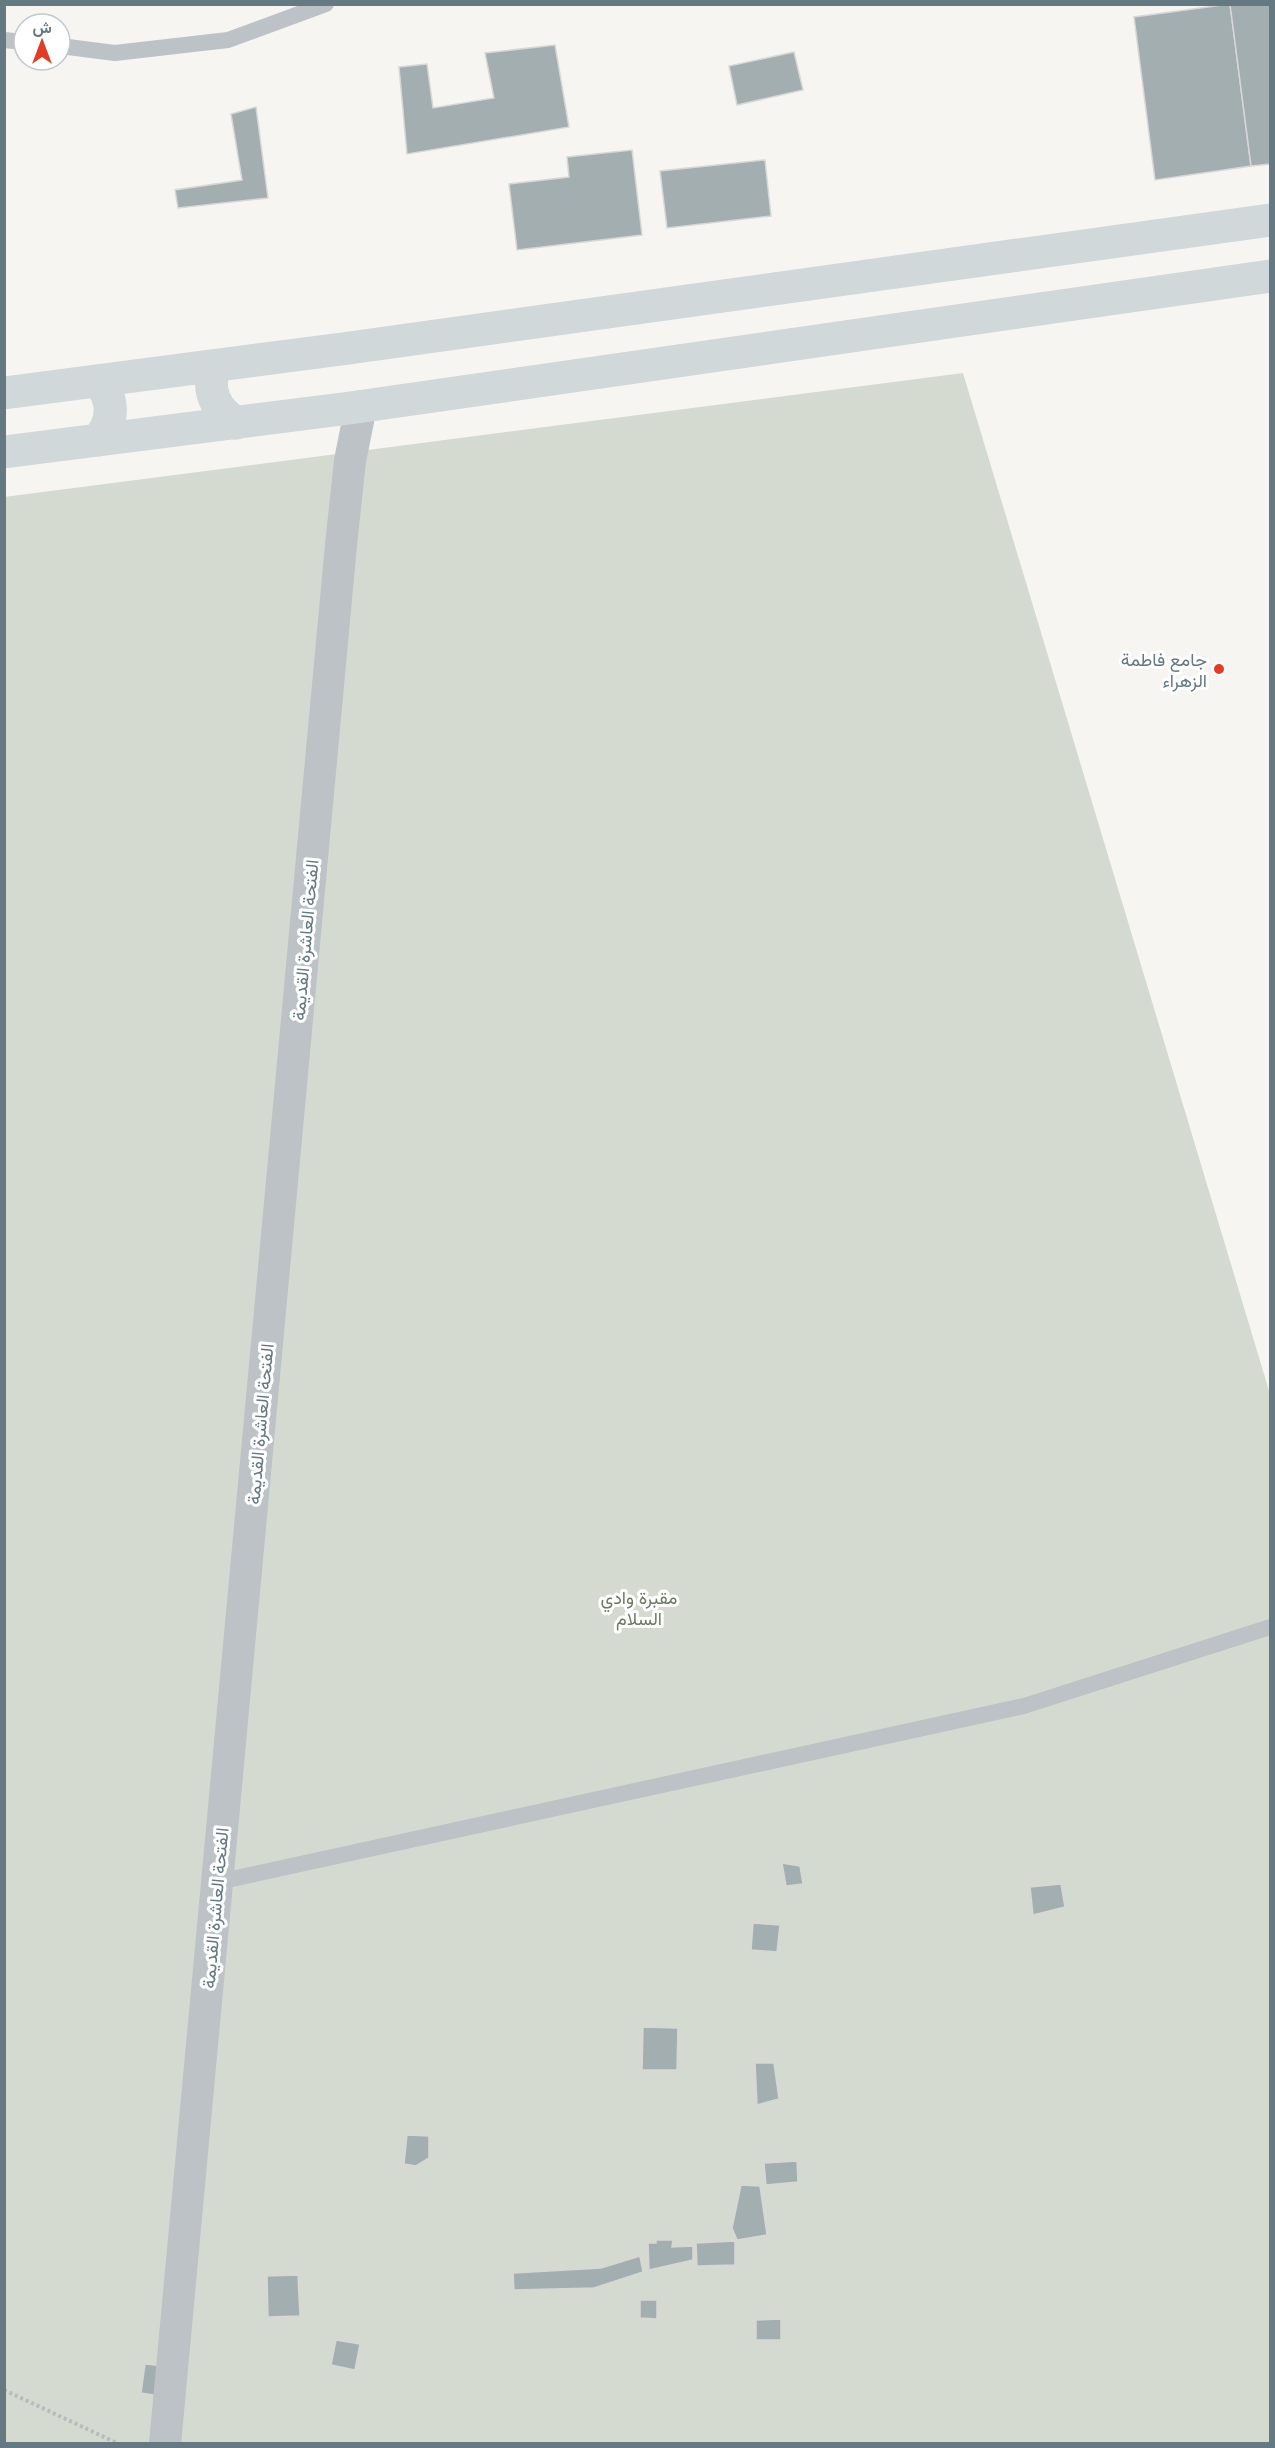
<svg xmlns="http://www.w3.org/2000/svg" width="1275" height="2448" font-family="Mulish,Vazirmatn,sans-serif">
<rect width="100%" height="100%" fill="#f6f5f2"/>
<!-- green -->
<polygon fill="#d5dad1" points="963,373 1270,1394 1270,2443 5,2443 4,497"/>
<!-- building -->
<g fill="#a3aeb1" stroke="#d7d7d5" stroke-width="1.5">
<polygon points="1230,4 1251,166 1155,180 1134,17"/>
<polygon points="1230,4 1270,4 1270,164 1251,166"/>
<polygon points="555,45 569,127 407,154 399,67 427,64 433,108 494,98 485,53"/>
<polygon points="794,52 803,90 737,105 729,66"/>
<polygon points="256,107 268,198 178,208 175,190 242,180 231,114"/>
<polygon points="632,150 642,235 517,250 509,184 569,177 567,157"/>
<polygon points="765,160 771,216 667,228 660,171"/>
<polygon points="782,1863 800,1866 803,1884 786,1886"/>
<polygon points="1061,1884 1065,1907 1033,1915 1030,1887"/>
<polygon points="753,1923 780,1925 777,1952 751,1950"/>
<polygon points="643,2027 678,2028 677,2070 642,2070"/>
<polygon points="755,2063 774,2063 779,2099 757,2105"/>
<polygon points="407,2135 429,2136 429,2158 416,2166 404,2164"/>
<polygon points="797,2161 798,2182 766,2185 764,2163"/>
<polygon points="741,2185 760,2186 767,2235 737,2240 732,2228"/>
<polygon points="656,2240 673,2240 672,2247 693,2246 693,2260 649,2270 648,2243 656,2243"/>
<polygon points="735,2241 735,2265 697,2266 696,2243"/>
<polygon points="640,2256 643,2272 594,2288 514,2290 513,2273 601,2268"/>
<polygon points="298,2275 300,2316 268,2317 267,2276"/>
<polygon points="640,2300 657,2300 657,2319 640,2318"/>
<polygon points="781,2319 781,2340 756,2340 756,2320"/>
<polygon points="336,2340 360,2344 355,2370 331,2365"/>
<polygon points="145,2364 164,2366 160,2396 141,2393"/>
</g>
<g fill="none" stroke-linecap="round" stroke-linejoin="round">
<!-- path -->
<polyline stroke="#b7bbbd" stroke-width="4" stroke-dasharray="3 3" stroke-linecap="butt" points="4,2390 119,2444"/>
<!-- lane -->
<g stroke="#bcc2c5" stroke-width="16">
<polyline points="4,40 24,42"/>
<polyline points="60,46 115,53 228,40 326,4"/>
<polyline points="218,1882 1024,1706 1270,1627"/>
</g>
<!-- street -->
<polyline stroke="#bcc2c5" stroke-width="32" points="165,2444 341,545 350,461 361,406"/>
<!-- secondary -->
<g stroke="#d1d8da" stroke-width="33">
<path d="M214 366C207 391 214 408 236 423"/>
<path d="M98 381C115 400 114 421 98 440"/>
<polyline points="4,393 342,349 1270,220"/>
<polyline points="4,452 350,408 1270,276"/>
</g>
</g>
<!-- markers -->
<circle fill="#e23b26" stroke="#fff" stroke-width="2" cx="1219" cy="669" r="6"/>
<g text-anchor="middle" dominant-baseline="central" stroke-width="6" stroke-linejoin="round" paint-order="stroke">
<!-- poi labels -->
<g font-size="18" fill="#657983" stroke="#fff" text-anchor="end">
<text x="1207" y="659">جامع فاطمة<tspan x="1207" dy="21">الزهراء</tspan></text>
</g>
<!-- street labels -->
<g font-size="18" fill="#657983" stroke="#fff">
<text transform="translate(305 940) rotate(-85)">الفتحة العاشرة القديمة</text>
<text transform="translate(260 1424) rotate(-85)">الفتحة العاشرة القديمة</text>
<text transform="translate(215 1908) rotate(-85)">الفتحة العاشرة القديمة</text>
</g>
<!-- park labels -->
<g font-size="18" fill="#6b7a63" stroke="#fff">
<text x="639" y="1597">مقبرة وادي<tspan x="639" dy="21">السلام</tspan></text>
</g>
</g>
<!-- border -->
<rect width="1275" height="2448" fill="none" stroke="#657983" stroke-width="12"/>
<!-- north arrow -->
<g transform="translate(42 42)"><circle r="28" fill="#ffffff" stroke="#c1c9cd" stroke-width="1.5"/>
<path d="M0-4.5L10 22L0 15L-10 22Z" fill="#e23b26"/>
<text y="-9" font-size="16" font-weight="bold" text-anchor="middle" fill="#657983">ش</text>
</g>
</svg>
